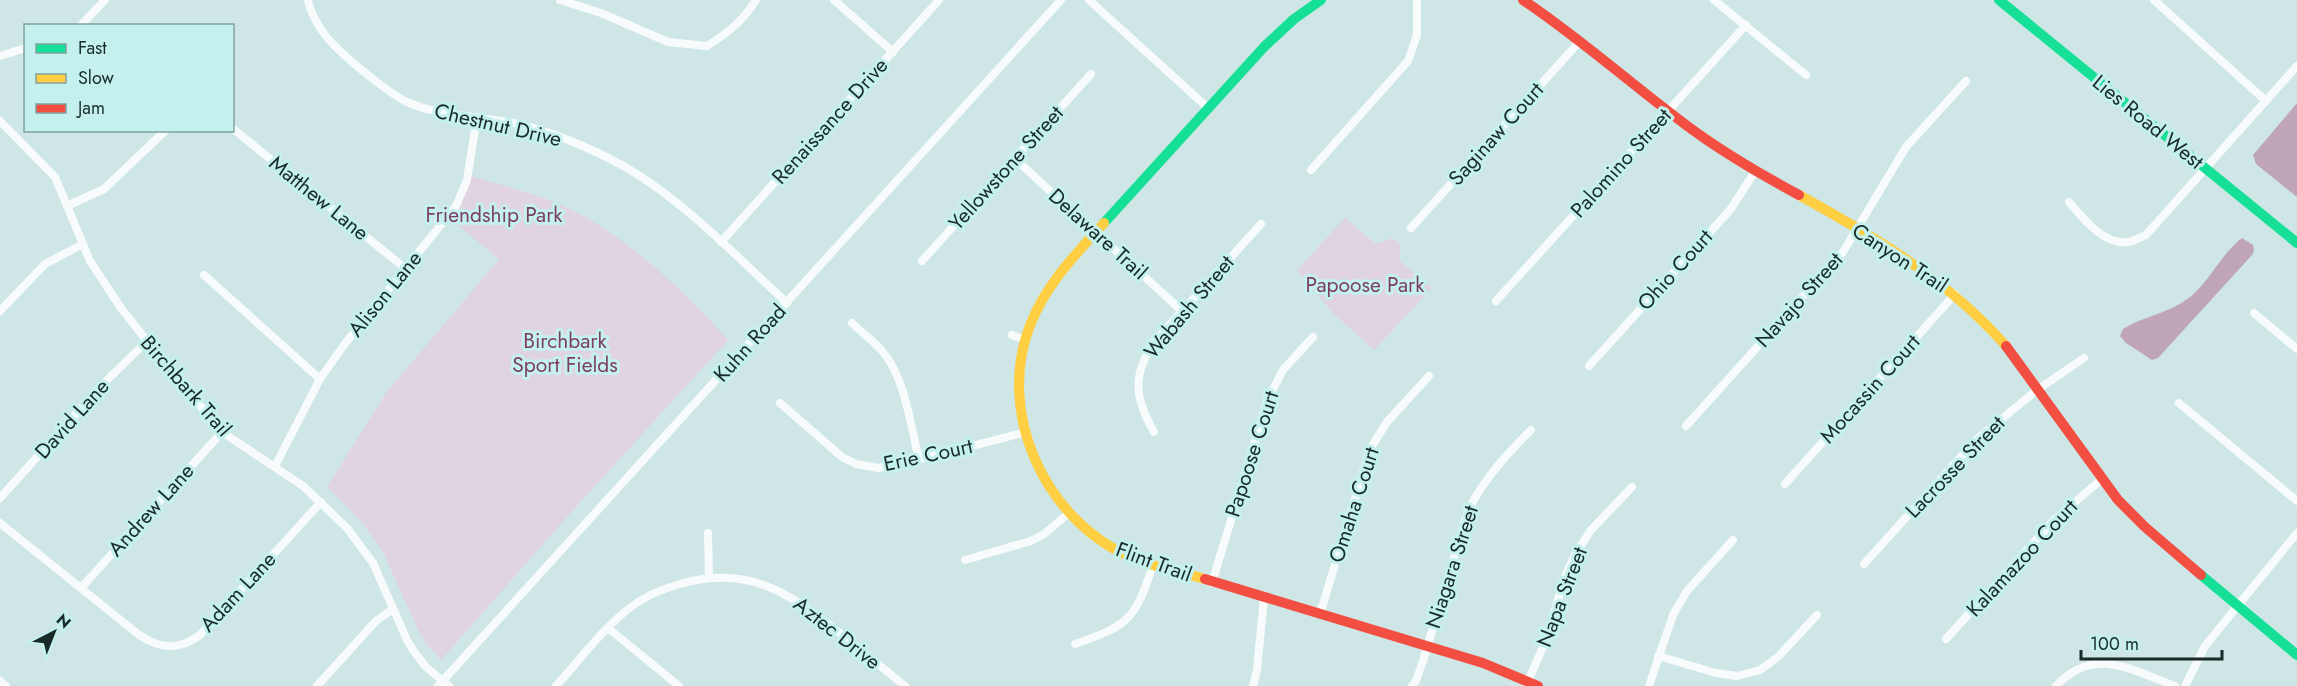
<svg xmlns="http://www.w3.org/2000/svg" width="2297" height="686" font-family="Jost,sans-serif">
<rect width="100%" height="100%" fill="#cee6e5"/>
<!-- green -->
<g fill="#e1d4e1">
<path d="M467 175C507 187 549 196 585 217 639 248 687 294 728 340L574 509 441 660 428 646 420 634 382 550 360 520 327 487 386 393 499 259 448 217Z"/>
<polygon points="1345,218 1376,244 1392,238 1400,244 1400,261 1432,288 1374,350 1334,314 1297,270"/>
</g>
<!-- water -->
<g fill="#bfa5b7">
<polygon points="2297,103 2297,197 2256,164 2253,155"/>
<path d="M2242 238 2253 245 2254 251 2252 255 2158 358 2152 360 2126 343 2120 336 2123 329C2144 316 2170 313 2190 297 2210 281 2221 254 2242 238Z"/>
</g>
<g fill="none" stroke-linecap="round" stroke-linejoin="round">
<!-- street -->
<g stroke="#f8fbfb" stroke-width="8">
<path d="M308 0C310 13 322 33 332 43 346 58 388 93 407 102 441 117 482 116 518 124 556 133 593 149 627 168 685 202 737 257 787 303"/>
<path d="M560 0 601 13 668 42 707 46C729 32 741 23 756 0"/>
<polyline points="834,0 893,52"/>
<polyline points="1089,0 1208,108"/>
<polyline points="1714,0 1806,75"/>
<polyline points="2154,0 2266,101"/>
<polyline points="80,26 105,0"/>
<polyline points="0,56 26,48"/>
<polyline points="0,121 55,177 90,261 121,308 147,341 222,432 303,486 347,528 373,563 407,640 415,653 426,667 449,686"/>
<polyline points="232,128 406,269"/>
<polyline points="1014,158 1182,311"/>
<polyline points="1311,170 1408,61 1417,35 1417,0"/>
<path d="M2069 202C2083 218 2103 245 2128 242 2133 242 2140 237 2146 235L2297 66"/>
<polyline points="67,206 104,189 166,130"/>
<polyline points="1411,228 1580,41"/>
<polyline points="721,242 939,0"/>
<polyline points="922,261 1091,74"/>
<polyline points="204,275 320,379"/>
<polyline points="1496,301 1746,25"/>
<polyline points="0,311 45,264 83,244"/>
<polyline points="2254,313 2297,349"/>
<path d="M852 323C862 333 874 341 883 352 905 378 911 427 919 460"/>
<polyline points="1012,335 1025,340"/>
<polyline points="1589,366 1730,210 1756,170"/>
<polyline points="780,403 842,457 856,464 878,468 901,464 1026,432"/>
<polyline points="2179,403 2297,501"/>
<polyline points="1686,426 1843,252 1906,147 1966,81"/>
<path d="M1154 432C1134 397 1132 375 1155 341L1261 224"/>
<polyline points="275,466 320,379 344,345 456,206 467,180 477,117"/>
<polyline points="1785,484 1955,294"/>
<polyline points="0,498 102,385 147,341"/>
<path d="M0 523 138 634C159 649 179 651 200 635L321 502"/>
<polyline points="708,533 709,578"/>
<polyline points="965,560 1031,541 1044,534 1069,513"/>
<polyline points="1864,564 1977,439 2037,390 2084,358"/>
<polyline points="1212,583 1267,401 1283,370 1313,337"/>
<polyline points="81,588 222,432"/>
<polyline points="1320,614 1370,449 1387,422 1429,376"/>
<polyline points="608,628 679,686"/>
<polyline points="1946,639 2055,519 2102,479"/>
<path d="M1075 644C1130 625 1135 619 1153 565"/>
<polyline points="1658,656 1716,673 1737,676 1760,670 1778,657 1817,615"/>
<polyline points="0,681 6,686"/>
<polyline points="317,686 376,621 393,609"/>
<polyline points="438,686 1061,0"/>
<path d="M556 686C579 661 601 631 627 610 643 597 661 589 680 584 749 564 791 594 841 634 863 652 884 669 905 686"/>
<polyline points="1253,686 1257,670 1264,598"/>
<path d="M1412 686 1416 681 1423 661 1468 511C1483 480 1507 454 1531 430"/>
<polyline points="1526,686 1546,640 1565,576 1576,553 1591,530 1632,487"/>
<polyline points="1649,686 1673,615 1687,591 1733,540"/>
<path d="M2056 686C2094 645 2131 670 2175 686"/>
<polyline points="2185,686 2205,646 2297,533"/>
</g>
<!-- fast -->
<g stroke="#16e098" stroke-width="10">
<polyline points="1999,0 2297,243"/>
<polyline points="1104,223 1264,47 1294,19 1321,0"/>
<polyline points="2201,575 2297,655"/>
</g>
<!-- slow -->
<g stroke="#ffcf43" stroke-width="10">
<path d="M1799 195C1875 237 1948 280 2006 346"/>
<path d="M1104 223C1076 254 1047 283 1031 323 995 411 1044 519 1130 557 1153 567 1180 572 1205 579"/>
</g>
<!-- jam -->
<g stroke="#f24e42" stroke-width="10">
<path d="M1523 0C1580 38 1631 84 1686 125 1722 152 1760 174 1799 195"/>
<polyline points="2006,346 2118,500 2145,527 2201,575"/>
<polyline points="1205,579 1483,663 1538,686"/>
</g>
</g>
<g text-anchor="middle" dominant-baseline="central" stroke-width="6" stroke-linejoin="round" paint-order="stroke">
<!-- street labels -->
<g font-size="21" fill="#192b29" stroke="#c4f1ed">
<text transform="translate(830 121) rotate(-48)">Renaissance Drive</text>
<text transform="translate(2148 122) rotate(39)">Lies Road West</text>
<text transform="translate(498 125) rotate(13)">Chestnut Drive</text>
<text transform="translate(1496 134) rotate(-48)">Saginaw Court</text>
<text transform="translate(1621 163) rotate(-48)">Palomino Street</text>
<text transform="translate(1006 168) rotate(-48)">Yellowstone Street</text>
<text transform="translate(319 198) rotate(39)">Matthew Lane</text>
<text transform="translate(1098 234) rotate(42)">Delaware Trail</text>
<text transform="translate(1900 258) rotate(33)">Canyon Trail</text>
<text transform="translate(1675 270) rotate(-48)">Ohio Court</text>
<text transform="translate(385 294) rotate(-51)">Alison Lane</text>
<text transform="translate(1799 300) rotate(-48)">Navajo Street</text>
<text transform="translate(1189 307) rotate(-50)">Wabash Street</text>
<text transform="translate(750 343) rotate(-48)">Kuhn Road</text>
<text transform="translate(186 386) rotate(49)">Birchbark Trail</text>
<text transform="translate(1870 389) rotate(-48)">Mocassin Court</text>
<text transform="translate(72 419) rotate(-48)">David Lane</text>
<text transform="translate(1252 454) rotate(-72)">Papoose Court</text>
<text transform="translate(928 455) rotate(-12)">Erie Court</text>
<text transform="translate(1955 467) rotate(-46)">Lacrosse Street</text>
<text transform="translate(1354 505) rotate(-72)">Omaha Court</text>
<text transform="translate(151 510) rotate(-48)">Andrew Lane</text>
<text transform="translate(2022 558) rotate(-47)">Kalamazoo Court</text>
<text transform="translate(1154 562) rotate(20)">Flint Trail</text>
<text transform="translate(1452 567) rotate(-72)">Niagara Street</text>
<text transform="translate(238 592) rotate(-47)">Adam Lane</text>
<text transform="translate(1562 597) rotate(-69)">Napa Street</text>
<text transform="translate(837 633) rotate(38)">Aztec Drive</text>
</g>
<!-- park labels -->
<g font-size="21" fill="#7c3e63" stroke="#c4f1ed">
<text x="494" y="215">Friendship Park</text>
<text x="1365" y="285">Papoose Park</text>
<text x="565" y="341">Birchbark<tspan x="565" dy="24">Sport Fields</tspan></text>
</g>
</g>
<!-- legend -->
<rect x="24" y="24" width="210" height="108" fill="#c4f1ed" stroke="#80a29f" stroke-width="1.5"/>
<rect x="36" y="44" width="30" height="9" fill="#16e098" stroke="#80a29f" stroke-width="1.5"/>
<text x="78" y="54" font-size="18" fill="#192b29">Fast</text>
<rect x="36" y="74" width="30" height="9" fill="#ffcf43" stroke="#80a29f" stroke-width="1.5"/>
<text x="78" y="84" font-size="18" fill="#192b29">Slow</text>
<rect x="36" y="104" width="30" height="9" fill="#f24e42" stroke="#80a29f" stroke-width="1.5"/>
<text x="78" y="114" font-size="18" fill="#192b29">Jam</text>
<!-- north arrow -->
<g transform="translate(54 632) rotate(42)" stroke="#c4f1ed" stroke-width="4.5" paint-order="stroke">
<path d="M0-4.5L10 22L0 15L-10 22Z" fill="#192b29"/>
<text y="-9" font-size="16" font-weight="bold" text-anchor="middle" fill="#192b29">N</text>
</g>
<!-- scale -->
<path d="M2081 650v9h141v-9" fill="none" stroke="#192b29" stroke-width="3"/>
<text x="2090" y="650" font-size="18" fill="#192b29" stroke="#c4f1ed" stroke-width="4.5" paint-order="stroke">100 m</text>
</svg>
